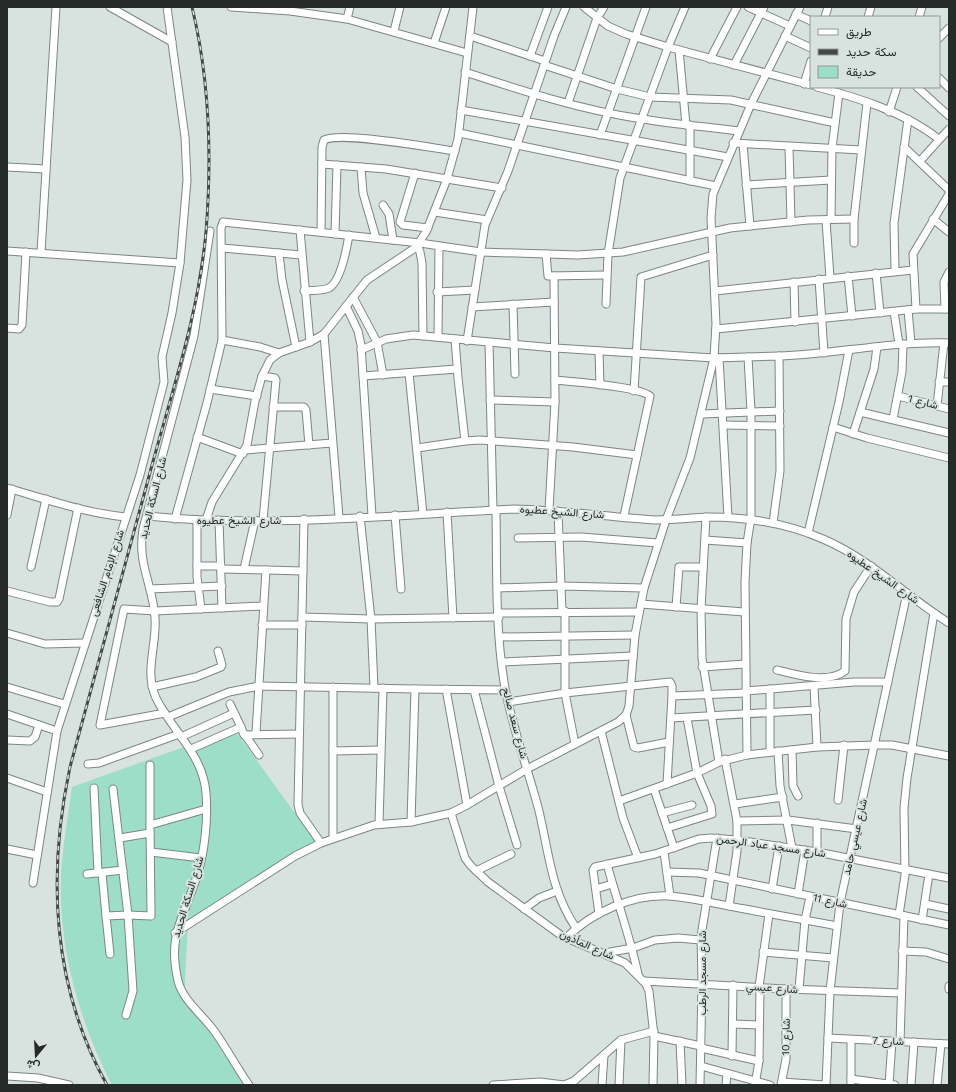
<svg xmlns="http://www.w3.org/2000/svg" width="956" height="1092" font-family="'Work Sans',Vazirmatn,sans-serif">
<rect width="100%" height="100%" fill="#d8e3df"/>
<!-- green -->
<path fill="#9cdec8" d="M234 729 318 845 188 922 184 1000 214 1038 244 1085H112C79 1022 58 946 61 875 63 845 68 816 72 787Z"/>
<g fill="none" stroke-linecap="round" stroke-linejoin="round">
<!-- minor casing -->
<g stroke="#7c8683" stroke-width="9">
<g id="minor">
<polyline points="110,7 172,42"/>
<polyline points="231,7 290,11 347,19 467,53"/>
<polyline points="584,7 608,26 626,34 668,47 811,85"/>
<polyline points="748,7 790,26"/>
<polyline points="796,14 811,21"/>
<polyline points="825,17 828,7"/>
<polyline points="868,17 871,7"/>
<polyline points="919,17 922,7"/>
<polyline points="347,19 350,7"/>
<polyline points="394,31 400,7"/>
<polyline points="470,36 545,61"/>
<polyline points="785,36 811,48"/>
<polyline points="939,38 949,28"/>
<polyline points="434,43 446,7"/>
<polyline points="679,50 686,125"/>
<polyline points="530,56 548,7"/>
<polyline points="710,59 737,7"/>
<polyline points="544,65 617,89 650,97 731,100 835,123"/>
<polyline points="734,65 764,7"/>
<path d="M465 72C523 91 581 110 642 119 674 124 707 127 739 131"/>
<polyline points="939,78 949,88"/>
<polyline points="804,84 811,61"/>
<path d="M817 87C859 98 904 112 939 139"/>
<polyline points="917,87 949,116"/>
<polyline points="568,103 597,18 604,7"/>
<polyline points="461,110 728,157"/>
<polyline points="889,112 897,87"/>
<polyline points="690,125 690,181"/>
<polyline points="459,133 716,186"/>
<polyline points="600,135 646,7"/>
<polyline points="733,143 861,150"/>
<polyline points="743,144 750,226"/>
<polyline points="789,147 791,222"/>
<polyline points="904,147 949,190"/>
<polyline points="920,161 949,129"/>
<polyline points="322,164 386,169 502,188"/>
<polyline points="7,167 46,169"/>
<polyline points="361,167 363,193 376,238"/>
<polyline points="415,173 400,222 403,225 428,228"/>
<polyline points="746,185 831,180"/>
<polyline points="383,205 389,214 393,240"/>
<polyline points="435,212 487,220"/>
<polyline points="831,219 832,148 839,93"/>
<polyline points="933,219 949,232"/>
<polyline points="826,220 830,278"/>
<polyline points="300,230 310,342"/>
<path d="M210 231 194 336 143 529C137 565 153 584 155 618 157 646 144 671 156 698 172 731 203 754 206 793 208 819 205 851 197 876 184 918 167 934 178 981 183 1001 203 1015 215 1032 227 1049 237 1068 249 1085"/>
<path d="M321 232 322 147 324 140C341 131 432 148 455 151"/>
<polyline points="335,234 337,165"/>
<polyline points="854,243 854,219 867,103"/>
<polyline points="417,245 420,252 422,263 423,336"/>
<polyline points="222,248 301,255"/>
<polyline points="7,251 180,263"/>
<polyline points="41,252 56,7"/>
<polyline points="279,253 282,280 296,347"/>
<polyline points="546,254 548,276 606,275"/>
<polyline points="895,270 894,223 908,119"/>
<polyline points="876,273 880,313"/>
<polyline points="848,276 852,316"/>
<polyline points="819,279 824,353"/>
<polyline points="794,282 795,322"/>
<path d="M304 291C311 290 323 291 329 288 341 281 347 247 349 235"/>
<polyline points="715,291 913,270"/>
<polyline points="437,292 475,290"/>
<polyline points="353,297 377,342 383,375"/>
<polyline points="513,304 515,374"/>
<polyline points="606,304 608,254 620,178 668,47 685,7"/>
<polyline points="346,306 358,331 361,345 372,516"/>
<polyline points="472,307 554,302"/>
<polyline points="916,309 913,254 949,194"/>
<polyline points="945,309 944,282 949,272"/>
<polyline points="908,310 911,343"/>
<polyline points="894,312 899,344"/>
<polyline points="7,328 19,329 22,325 26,252"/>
<polyline points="716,329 916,309 949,309"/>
<polyline points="324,334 339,517"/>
<polyline points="438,337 439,246"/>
<polyline points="455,339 458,378 465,441"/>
<polyline points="222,340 260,347 279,353"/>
<polyline points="467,341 485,225 508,171 554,36 566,7"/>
<polyline points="489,343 493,510"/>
<polyline points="361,350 386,339 413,335 555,348 714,358 779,356 780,471 773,523"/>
<polyline points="599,351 600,385"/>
<path d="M779 356C836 354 892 341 949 343"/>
<polyline points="719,358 728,517"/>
<polyline points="409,373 423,514"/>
<polyline points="262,376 275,378 276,380 263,520"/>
<polyline points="363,376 457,369"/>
<path d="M555 380C573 382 638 386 650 396L624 516"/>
<polyline points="939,382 949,382"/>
<polyline points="210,389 257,396"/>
<polyline points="634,391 641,277 713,255"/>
<polyline points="898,396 949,409"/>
<polyline points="490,400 555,402"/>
<polyline points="937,406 944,343"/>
<polyline points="273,407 304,407 306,410 309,445"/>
<polyline points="860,412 949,433"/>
<polyline points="702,414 780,411"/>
<polyline points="893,419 902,372 903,344"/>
<polyline points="724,425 780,426"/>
<polyline points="833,427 867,438 949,458"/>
<polyline points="853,434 874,369 877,347"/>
<polyline points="197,437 243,454"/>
<polyline points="417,448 465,441 480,440 573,447 637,455"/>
<polyline points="245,450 332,443"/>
<path d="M7 488C46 499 85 513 126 517"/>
<path d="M496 510C497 567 495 626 504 682 511 726 528 768 539 811 549 853 551 891 576 928"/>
<polyline points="549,510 555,402 554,276"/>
<polyline points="558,511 562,611"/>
<polyline points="447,512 453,618"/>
<polyline points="7,515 12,489"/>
<polyline points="395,515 401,589"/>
<path d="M147 516C266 528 394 515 514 509 562 510 609 517 656 520 673 520 690 518 708 517 748 517 786 523 823 539 870 559 906 596 949 623"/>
<polyline points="360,516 371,619 374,688"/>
<polyline points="706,517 701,609 702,658 719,762"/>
<polyline points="175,519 207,403 222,340 221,228 223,222 420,243 481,252 578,255 623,252 730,228 808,220 854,219"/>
<polyline points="304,519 298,805 300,813 321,843"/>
<polyline points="197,520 197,577 201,609"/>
<polyline points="206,520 212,502 247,445 255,401 262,376 270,360 279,353 310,342 324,334 367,280 415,248 426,232 447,179 458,139 473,7"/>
<polyline points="219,520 222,608"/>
<polyline points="808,533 839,402 849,350"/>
<polyline points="518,538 581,537 658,543"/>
<polyline points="705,540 747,543"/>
<polyline points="197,566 221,566"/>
<polyline points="31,567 46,499"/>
<polyline points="221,569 266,570 256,733"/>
<polyline points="244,569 255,520"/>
<polyline points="266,570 303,571"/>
<polyline points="498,588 561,586 644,588"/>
<polyline points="150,589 222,586"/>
<polyline points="7,591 50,602 57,602 59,599 78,508"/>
<polyline points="641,604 744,612"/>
<polyline points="676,607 679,567 703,567"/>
<polyline points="565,611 565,693 575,744"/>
<polyline points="499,613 639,612"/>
<polyline points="302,617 371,619 499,617"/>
<polyline points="262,625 302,625"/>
<polyline points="7,633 45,644 85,643"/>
<polyline points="500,637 635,635"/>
<polyline points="502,662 633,656"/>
<polyline points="702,667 745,664"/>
<path d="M777 670C796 675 828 684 845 671L846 619 854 592 871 566"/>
<polyline points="814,686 817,747"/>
<polyline points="7,687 64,704"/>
<polyline points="152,687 196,677 221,667 222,665 218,651"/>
<polyline points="333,687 333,838"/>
<polyline points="415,689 505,690"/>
<polyline points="446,689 467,805"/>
<polyline points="770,689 770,752"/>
<polyline points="474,690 499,786 517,845"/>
<polyline points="746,691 854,682 888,682"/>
<polyline points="672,696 746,693"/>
<polyline points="508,702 565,693 670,682 672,686 672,696 667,784"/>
<polyline points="230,704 241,727"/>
<polyline points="165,713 100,725 124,609 155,611 263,606"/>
<polyline points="7,714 57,731"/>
<polyline points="626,715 634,747 638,748 669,742"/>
<polyline points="168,717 229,692 259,686 415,689 411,822"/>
<polyline points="671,718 816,710"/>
<polyline points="601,731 623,818 638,858"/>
<polyline points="245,735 259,755"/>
<polyline points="181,737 234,713"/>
<polyline points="7,740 30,741 35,737 39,725"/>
<polyline points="191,749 241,727 244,735 299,734"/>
<polyline points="792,750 793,786 798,796"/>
<polyline points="333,751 380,750"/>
<polyline points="778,751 780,786 792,848"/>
<polyline points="747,755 745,582 747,543 751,518 751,411 748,357"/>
<polyline points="725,759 737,821 737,851 729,906"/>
<polyline points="88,764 99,763 179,734"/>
<polyline points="150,765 150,825 206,809"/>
<polyline points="7,778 47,792"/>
<polyline points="94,788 98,873"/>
<polyline points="654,789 674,848"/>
<polyline points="838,800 844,745"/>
<polyline points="619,801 697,773 719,762 747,755 817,747 876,745 892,745 949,756"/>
<polyline points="735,804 783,797"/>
<polyline points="451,813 465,858 471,866 488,882 562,936 625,963 646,984 649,991 654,1036 653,1085"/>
<polyline points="662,813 692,805"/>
<polyline points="737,821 788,820 857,829"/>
<polyline points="379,824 383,688"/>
<polyline points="667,828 712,814 711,806 697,773 687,718"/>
<polyline points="120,838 150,833"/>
<polyline points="7,849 37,855"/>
<polyline points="151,852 201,858"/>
<polyline points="664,852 670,896"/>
<polyline points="817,852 817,823"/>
<path d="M607 864C617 901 630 937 638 974"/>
<polyline points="476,871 511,854"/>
<polyline points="667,872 699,873 949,925"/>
<polyline points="102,873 106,916"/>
<polyline points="87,874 123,870"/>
<polyline points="33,883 57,731 140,475 164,382 162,357 172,313 180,263 187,180 185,137 167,7"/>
<polyline points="596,889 612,884"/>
<polyline points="772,889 779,846"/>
<polyline points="798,894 805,850"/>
<polyline points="925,904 949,909"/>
<polyline points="524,909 539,898 557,891"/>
<polyline points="599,914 593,870 595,867 655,854 699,839 711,838 737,840 817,852 949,878"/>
<polyline points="899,915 905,875 904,808 907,778 934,613"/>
<polyline points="922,920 929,874"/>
<polyline points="175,933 295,856 321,843 374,825 411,822 451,813 467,805 527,769 618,722 626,715 629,706 635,635 644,588 666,520 690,458 714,358 716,324 711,218 713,194 751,104 800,7"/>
<path d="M566 938C592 912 633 894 670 896 695 898 720 905 745 909 775 915 806 920 837 926"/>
<polyline points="902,951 926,952 949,959"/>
<polyline points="763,952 833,958"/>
<polyline points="605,953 633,948 655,940 678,938 700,940"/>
<polyline points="110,954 106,916 128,915 113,789"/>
<polyline points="644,981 786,989 901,993"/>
<polyline points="949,986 949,989"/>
<polyline points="759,987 769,914"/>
<polyline points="799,989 805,920 810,897"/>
<polyline points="126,1015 133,991 128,915 151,916 150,825"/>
<polyline points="733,1024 759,1025"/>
<polyline points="654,1036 701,1046"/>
<polyline points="828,1038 949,1044"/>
<polyline points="851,1040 851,1085"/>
<polyline points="680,1041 682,1085"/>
<polyline points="900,1042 904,916"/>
<polyline points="701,1048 759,1061"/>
<polyline points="732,1056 733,985"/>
<polyline points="701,1066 770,1085"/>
<polyline points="7,1076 38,1078 69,1085"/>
<polyline points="851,1079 895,1085"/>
<polyline points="782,1082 825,1085"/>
<polyline points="493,1085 540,1082 564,1085 574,1081 621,1040 654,1031"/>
<polyline points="602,1085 604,1055"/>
<polyline points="619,1085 621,1040"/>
<polyline points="700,1085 702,983 701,936 717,838"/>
<polyline points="726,1085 727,1074"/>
<polyline points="755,1085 759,1061 760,987"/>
<polyline points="781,1085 786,1059 786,989"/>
<polyline points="826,1085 830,991 840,903 907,593"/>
<polyline points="889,1085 892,1041"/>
<polyline points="911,1085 914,1042"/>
<polyline points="937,1085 941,1044"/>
</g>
</g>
<!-- minor -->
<use href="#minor" stroke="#fff" stroke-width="7"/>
<!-- rail casing -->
<g stroke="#444947" stroke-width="3">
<path id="rail" d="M107 1085C52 987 47 875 70 767 96 671 122 575 148 480 169 400 199 315 206 232 212 157 210 81 192 7"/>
</g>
<!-- rail -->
<use href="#rail" stroke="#d8e3df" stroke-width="1.5" stroke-dasharray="4.5" stroke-linecap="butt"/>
</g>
<g text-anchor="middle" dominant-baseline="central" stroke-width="4" stroke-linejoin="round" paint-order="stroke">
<!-- street labels -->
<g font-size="11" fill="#262a29" stroke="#d8e3df">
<text transform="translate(923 402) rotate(14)">شارع 1</text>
<text transform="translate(153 498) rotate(-76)">شارع السكة الحديد</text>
<text transform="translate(562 512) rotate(4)">شارع الشيخ عطيوه</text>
<text x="239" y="520">شارع الشيخ عطيوه</text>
<text transform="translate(107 573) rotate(-72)">شارع الإمام الشافعى</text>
<text transform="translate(883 577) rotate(35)">شارع الشيخ عطيوه</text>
<text transform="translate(515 723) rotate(75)">شارع سعد صالح</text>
<text transform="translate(855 837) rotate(-77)">شارع عيسي حامد</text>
<text transform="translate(771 846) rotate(8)">شارع مسجد عباد الرحمن</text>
<text transform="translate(188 897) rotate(-73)">شارع السكة الحديد</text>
<text transform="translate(830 901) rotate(12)">شارع 11</text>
<text transform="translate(587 945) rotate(24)">شارع المأذون</text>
<text transform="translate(702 973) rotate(-90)">شارع مسجد الرطب</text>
<text transform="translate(772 988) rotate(4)">شارع عيسي</text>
<text transform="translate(786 1037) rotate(-89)">شارع 10</text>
<text transform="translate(888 1041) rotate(2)">شارع 7</text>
</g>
</g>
<!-- border -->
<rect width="956" height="1092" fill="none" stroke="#262a29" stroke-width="16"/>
<!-- legend -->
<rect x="810" y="16" width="130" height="72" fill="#d8e3df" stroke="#919996"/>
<rect x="818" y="29" width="20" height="6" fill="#ffffff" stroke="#919996"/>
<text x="846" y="36" font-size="12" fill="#262a29">طريق</text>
<rect x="818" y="49" width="20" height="6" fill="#444947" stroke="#919996"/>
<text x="846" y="56" font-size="12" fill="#262a29">سكة حديد</text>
<rect x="818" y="66" width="20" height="12" fill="#9cdec8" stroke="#919996"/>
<text x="846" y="76" font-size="12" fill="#262a29">حديقة</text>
<!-- north arrow -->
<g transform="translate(36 1056) rotate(198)" stroke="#d8e3df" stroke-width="3" paint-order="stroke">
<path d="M0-3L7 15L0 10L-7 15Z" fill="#262a29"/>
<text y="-6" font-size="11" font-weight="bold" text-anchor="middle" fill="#262a29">ش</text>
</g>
</svg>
